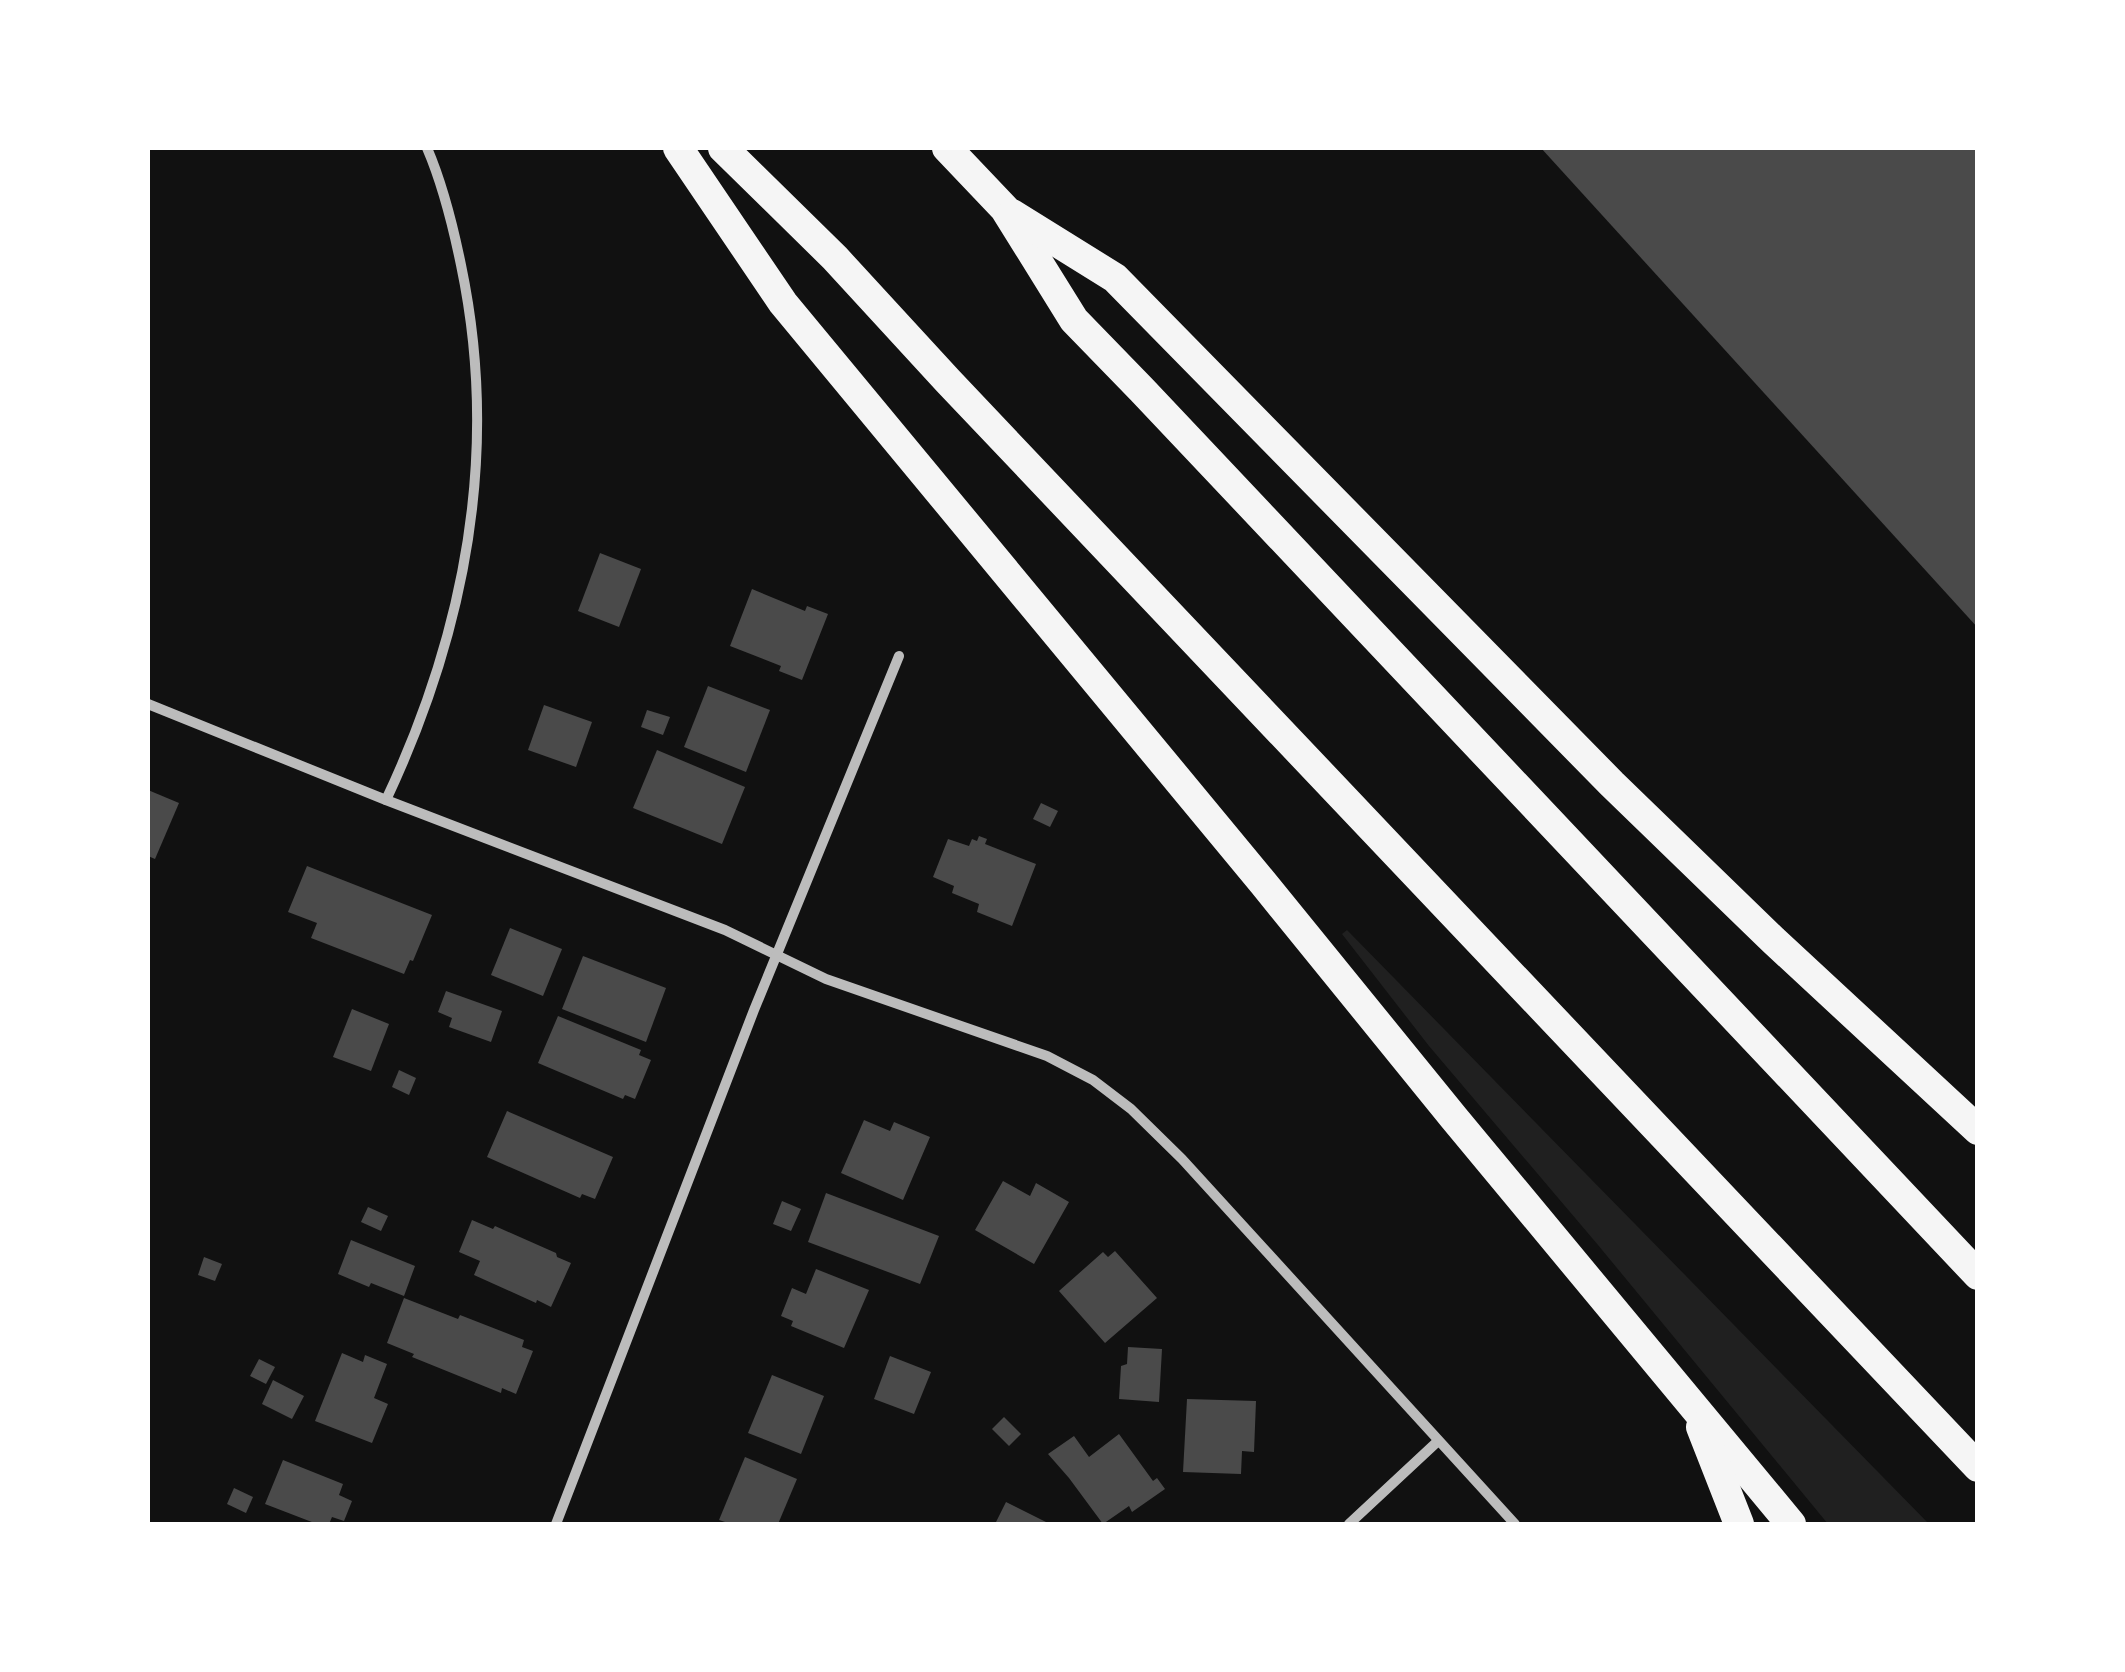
<svg xmlns="http://www.w3.org/2000/svg" width="2125" height="1672" font-family="'Fira Sans Condensed',sans-serif">
<rect width="100%" height="100%" fill="#111"/>
<!-- green -->
<polygon fill="#202020" points="1347,930 1929,1524 1828,1524 1598,1245 1429,1046 1342,934"/>
<!-- building -->
<g fill="#4a4a4a">
<polygon points="1541,148 1978,148 1978,628"/>
<polygon points="600,553 641,569 619,627 578,611"/>
<polygon points="752,589 805,611 807,606 828,614 802,680 779,671 781,666 730,646"/>
<polygon points="708,686 770,710 746,772 684,747"/>
<polygon points="544,705 592,722 576,767 528,750"/>
<polygon points="647,710 670,717 663,735 641,727"/>
<polygon points="657,750 745,787 722,844 633,808"/>
<polygon points="148,790 179,803 155,859 148,856"/>
<polygon points="1041,803 1058,811 1050,827 1033,819"/>
<polygon points="979,836 987,839 985,844 1036,864 1012,926 977,912 979,904 952,893 954,886 933,877 948,839 969,846 972,839 977,841"/>
<polygon points="307,866 432,915 413,961 410,960 404,974 311,938 317,923 288,912"/>
<polygon points="510,928 562,949 543,996 491,975"/>
<polygon points="583,956 666,988 646,1042 562,1009"/>
<polygon points="446,991 502,1011 491,1042 449,1027 452,1018 438,1012"/>
<polygon points="352,1009 389,1024 371,1071 333,1057"/>
<polygon points="558,1016 641,1050 639,1055 651,1060 635,1099 625,1095 623,1099 538,1063"/>
<polygon points="399,1070 416,1078 409,1095 392,1087"/>
<polygon points="507,1111 613,1157 595,1199 582,1194 580,1198 487,1157"/>
<polygon points="864,1120 890,1131 894,1122 930,1137 903,1200 841,1173"/>
<polygon points="1003,1181 1030,1196 1036,1183 1069,1202 1034,1264 975,1230"/>
<polygon points="826,1193 939,1236 920,1284 808,1242"/>
<polygon points="782,1201 801,1209 791,1231 773,1224"/>
<polygon points="368,1207 388,1216 381,1231 361,1222"/>
<polygon points="472,1220 493,1229 495,1226 556,1253 557,1257 571,1263 551,1307 537,1300 536,1303 474,1275 480,1261 459,1252"/>
<polygon points="351,1240 415,1266 404,1296 371,1283 369,1287 338,1274"/>
<polygon points="1115,1251 1157,1298 1105,1343 1059,1291 1103,1252 1108,1257"/>
<polygon points="204,1257 222,1264 215,1281 198,1275"/>
<polygon points="816,1269 869,1290 844,1348 791,1326 793,1321 781,1316 792,1288 806,1294"/>
<polygon points="404,1298 458,1319 460,1315 524,1340 522,1347 533,1351 516,1394 502,1388 501,1393 412,1357 414,1354 387,1343"/>
<polygon points="1128,1347 1162,1349 1159,1402 1119,1399 1121,1366 1127,1364"/>
<polygon points="342,1353 363,1362 365,1355 387,1364 374,1398 388,1404 372,1443 315,1421"/>
<polygon points="890,1356 931,1372 914,1414 874,1399"/>
<polygon points="259,1359 275,1367 266,1384 250,1376"/>
<polygon points="772,1375 824,1396 801,1454 748,1433"/>
<polygon points="273,1380 304,1396 292,1419 262,1404"/>
<polygon points="1187,1399 1256,1401 1254,1452 1242,1451 1241,1474 1183,1472"/>
<polygon points="1004,1417 1021,1434 1009,1446 992,1429"/>
<polygon points="1119,1434 1153,1481 1157,1478 1165,1489 1132,1512 1129,1506 1103,1524 1069,1478 1048,1454 1074,1436 1089,1457"/>
<polygon points="745,1457 797,1479 778,1524 731,1524 719,1520"/>
<polygon points="283,1460 343,1484 339,1495 352,1501 344,1521 332,1517 329,1524 317,1524 265,1504"/>
<polygon points="234,1488 253,1497 246,1513 227,1504"/>
<polygon points="1006,1502 1050,1524 995,1524"/>
</g>
<g fill="none" stroke-linecap="round" stroke-linejoin="round">
<!-- minor -->
<g stroke="#bcbcbc" stroke-width="10">
<polyline points="148,704 386,800 725,930 826,979 1047,1056 1093,1080 1131,1109 1182,1159 1515,1524"/>
<path d="M386 800C466 630 500 451 461 265 453 226 443 185 427 148"/>
<polyline points="556,1524 754,1010 899,656"/>
<polyline points="1349,1524 1437,1442"/>
</g>
<!-- motorway -->
<g stroke="#f5f5f5" stroke-width="30">
<polyline points="678,148 783,303 1264,884 1454,1118 1791,1524"/>
<polyline points="723,148 835,258 948,381 1978,1467"/>
<polyline points="947,148 1005,209 1074,320 1142,390 1978,1275"/>
<polyline points="1012,214 1115,278 1612,784 1773,940 1978,1130"/>
<polyline points="1701,1427 1739,1524"/>
</g>
</g>
<!-- border -->
<rect width="2125" height="1672" fill="none" stroke="#ffffff" stroke-width="300"/>
</svg>
